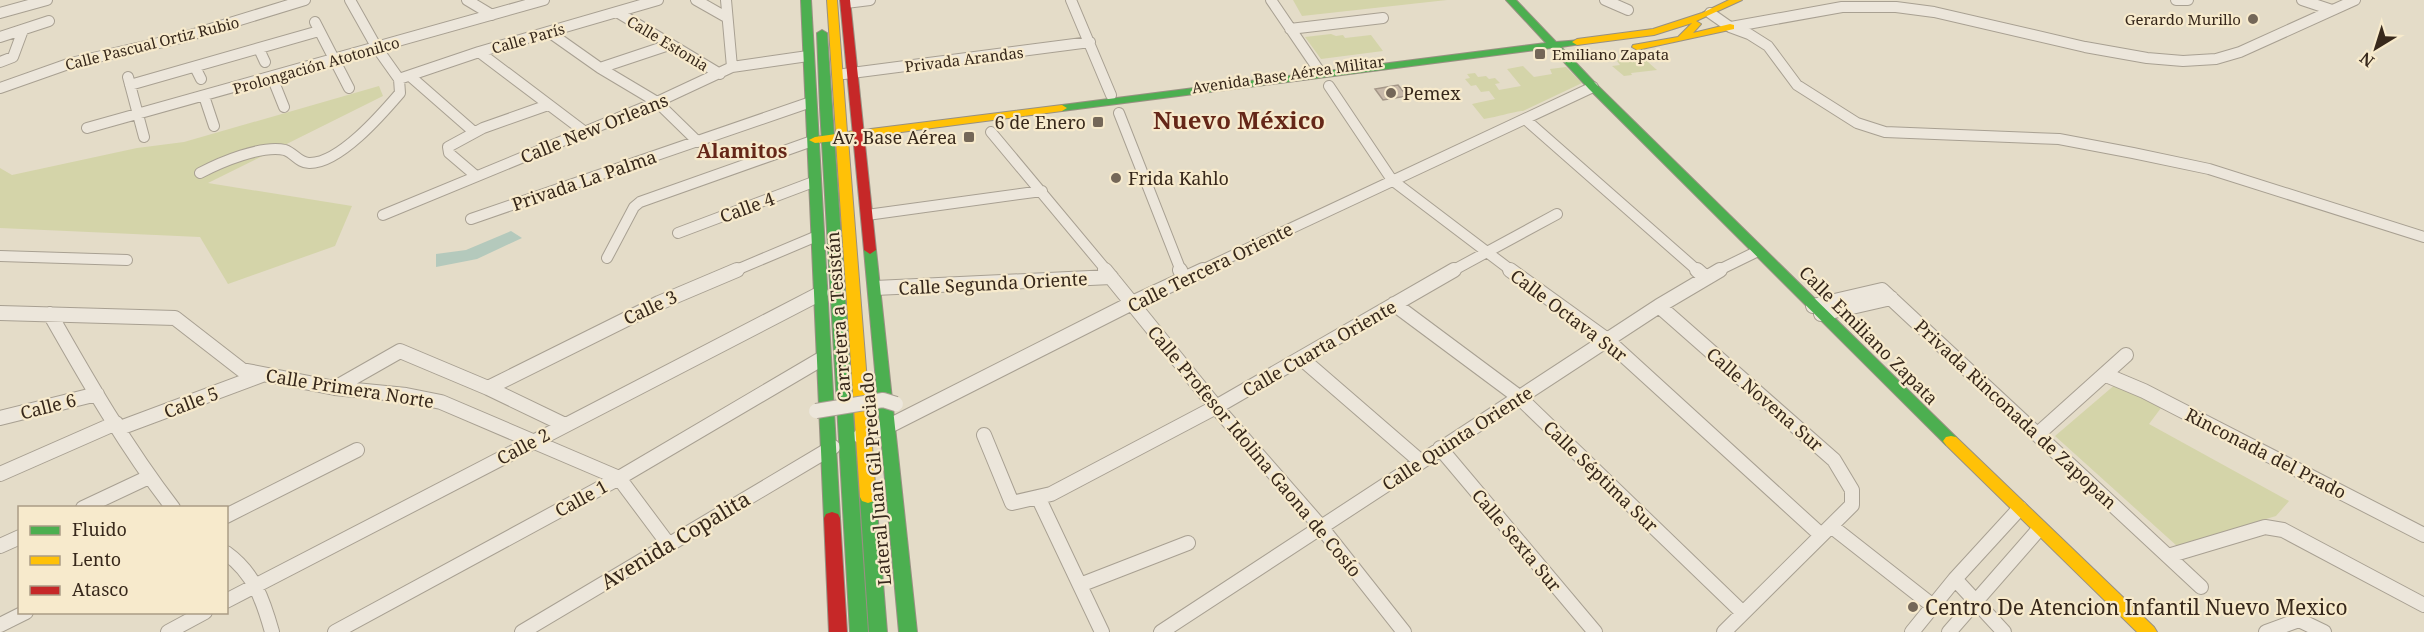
<svg xmlns="http://www.w3.org/2000/svg" width="2424" height="632" font-family="'Noto Serif',serif">
	<rect width="100%" height="100%" fill="#e4dcc8"/>
	<path fill="#d4d4a9" d="M1293 0H1447L1302 16Z
		M1331 34 1336 36 1343 35 1345 38 1371 35 1383 51 1321 59 1305 37Z
		M1626 52 1630 56 1640 55 1657 70 1631 73 1632 75 1624 76 1612 66 1620 65 1617 61 1623 57 1619 53Z
		M1523 66 1534 77 1552 74 1550 69 1566 67 1582 83 1523 111C1516 111 1497 117 1484 119L1472 104 1495 99 1489 91 1481 92 1476 85 1471 86 1465 79 1470 78 1467 74 1475 73 1478 77 1486 76 1489 79 1495 78 1500 83 1495 84 1499 90 1521 86 1507 69Z
		M379 86 383 96 208 183 352 206 335 246 228 284 200 237 0 228V168L12 175 137 148 184 142Z
		M2117 383 2161 408 2149 424 2289 501 2276 516 2177 546 2055 436Z"/>
	<path fill="#b4c9bc" d="M511 231 522 238 477 259 436 267V254L466 250Z"/>
	<path fill="#c8b9a9" stroke="#a49788" stroke-width="1.5" d="M1398 85 1407 96 1383 100 1375 89Z"/>
	<g fill="none" stroke-linecap="round" stroke-linejoin="round">
		<defs>
			<path id="street-far1" d="M467 0 492 15
				M696 0 726 17
				M726 0 732 67
				M1071 0 1111 95
				M1271 0 1318 69
				M1605 0 1628 10
				M2176 0H2188
				M2302 0 2332 10
				M846 3 870 0
				M617 12 720 74
				M0 13 47 0
				M1710 13 1730 27 1749 34 1768 46 1797 85 1857 123 1885 132 2059 139 2133 153 2209 169 2424 237
				M315 22 349 88
				M1731 27 1842 7H1896L1934 12 2085 47 2147 58 2183 61 2216 59 2240 52 2355 0
				M1290 29 1383 18
				M549 32 600 68 657 102 698 142
				M0 37 49 21
				M259 49 265 62
				M479 52 585 132
				M0 62 13 57 23 30
				M195 67 201 79
				M600 68 669 45
				M844 74 1090 42
				M410 76 474 132
				M128 77 144 137
				M272 77 284 107
				M399 79 479 52 658 0
				M130 85 319 31
				M1329 86 1392 180 1512 271
				M0 88 71 63 181 38 305 0
				M204 96 214 126
				M1119 113 1181 271
				M1525 119 1698 271
				M87 128 544 0
				M991 132 1107 271
				M200 173C221 162 261 145 285 150 294 153 299 163 309 163 339 164 382 114 400 93L399 79 377 48 350 0
				M476 176 449 153 448 147 483 128 548 105
				M383 215 657 102 732 67 808 56
				M867 215 1042 191
				M471 219 811 102
				M678 233 816 181
				M0 256 127 260
				M607 258 634 207 640 202 815 140
				M734 271 817 236
				M1200 271 1593 87
				M1452 271 1557 214
				M1717 271 1758 251"/>
			<path id="street" d="M1105 270 1216 407 1321 527 1404 632
				M1180 270 1184 279
				M1510 270 1607 340 1821 535
				M1697 270 1705 277
				M875 288 1111 277
				M1394 304 1519 397 1743 613
				M1659 306 1834 460 1852 490V505L1724 632
				M1813 306 1882 290 2201 587
				M0 313 175 318 242 370 335 388 406 395 441 402 619 478 669 545
				M50 314C88 381 126 447 173 508
				M1821 314 1891 298
				M1301 358 1420 461
				M2106 375 2144 391 2424 535
				M335 388 400 351 488 388 565 425
				M488 388 659 303 737 270
				M0 418 97 394
				M120 428 262 375
				M2038 434 2126 355
				M984 435 1012 503 1051 494 1216 407 1454 270
				M860 436 889 426 1132 303 1203 270
				M1440 448 1595 632
				M0 474 116 423
				M1038 497 1102 632
				M83 508 149 477
				M226 516 357 450
				M1831 526 1933 606
				M0 546 20 537
				M226 553C254 573 263 600 272 632
				M2168 556 2265 527 2283 530 2424 605
				M1955 579 2004 632
				M1080 585 1188 543
				M226 601 821 293
				M0 625 26 612
				M168 632 205 612
				M335 632 619 478 823 358
				M522 632 833 447
				M1161 632 1659 306 1720 270
				M1912 632 1955 579 2020 508
				M1949 632 2040 528
				M2266 632 2299 620 2324 632"/>
			<path id="fast" d="M801 0H811L840 518 838 522 832 524 826 522 824 518Z
				M1506 0H1516L1556 42 1581 40V44L1561 47 1597 85 1956 437 1959 441 1956 445H1946L1589 89 1551 48 1062 111 1057 108 1062 105 1546 43Z
				M822 30 827 33 868 632H850L820 108 817 33Z
				M870 246 876 250 917 632H899L864 250Z
				M868 491 874 493 876 497 887 632H869L860 497 862 493Z"/>
			<path id="slow" d="M827 0H837L847 132 1062 105 1067 108 1062 111 848 139 876 497 874 501 868 503 862 501 860 497 836 141 815 143 809 140 815 137 836 134Z
				M1729 0H1742L1696 21 1701 24 1693 33 1730 24 1734 25V29L1637 50 1632 47 1633 45 1678 37 1692 23 1654 35 1577 45 1572 42 1577 39 1653 29 1702 13Z
				M1951 436 1956 437 2154 627 2157 632H2137L1946 445 1943 441 1946 437Z"/>
			<path id="jam" d="M840 0H850L876 250 870 254 864 250Z
				M832 512 838 514 840 518 847 632H829L824 518 826 514Z"/>
		</defs>
		<use href="#street-far1" stroke="#a8a092" stroke-width="12"/>
		<use href="#street" stroke="#a8a092" stroke-width="16"/>
		<use href="#fast" stroke="#989082" stroke-width="2"/>
		<use href="#slow" stroke="#989082" stroke-width="2"/>
		<use href="#jam" stroke="#989082" stroke-width="2"/>
		<use href="#street-far1" stroke="#ece6db" stroke-width="10"/>
		<use href="#street" stroke="#ece6db" stroke-width="14"/>
		<use href="#fast" fill="#4caf50" fill-rule="evenodd"/>
		<use href="#slow" fill="#ffc107" fill-rule="evenodd"/>
		<use href="#jam" fill="#c62828" fill-rule="evenodd"/>
		<defs>
			<path id="street-bridge" d="M816 411 883 400 896 404"/>
		</defs>
		<use href="#street-bridge" stroke="#a8a092" stroke-width="16" stroke-linecap="butt"/>
		<use href="#street-bridge" stroke="#ece6db" stroke-width="14"/>
	</g>
	<g fill="#746758" stroke="#f7eacc" stroke-width="2">
		<circle cx="2253" cy="19" r="6"/>
		<rect x="1534" y="48" width="12" height="12" rx="3"/>
		<circle cx="1391" cy="93" r="6"/>
		<rect x="1092" y="116" width="12" height="12" rx="3"/>
		<rect x="963" y="131" width="12" height="12" rx="3"/>
		<circle cx="1116" cy="178" r="6"/>
		<circle cx="1913" cy="607" r="6"/>
	</g>
	<g text-anchor="middle" dominant-baseline="central" stroke-width="4.5" stroke-linejoin="round" paint-order="stroke">
		<g font-size="15" fill="#37281b" stroke="#f7eacc" text-anchor="end">
			<text x="2241" y="19">Gerardo Murillo</text>
			<text x="1552" y="54" text-anchor="start">Emiliano Zapata</text>
		</g>
		<g font-size="15" fill="#37281b" stroke="#f7eacc">
			<text transform="translate(528 38) rotate(-16)">Calle París</text>
			<text transform="translate(152 43) rotate(-14)">Calle Pascual Ortiz Rubio</text>
			<text transform="translate(668 43) rotate(31)">Calle Estonia</text>
			<text transform="translate(964 59) rotate(-7)">Privada Arandas</text>
			<text transform="translate(316 65) rotate(-16)">Prolongación Atotonilco</text>
			<text transform="translate(1288 74) rotate(-8)">Avenida Base Aérea Militar</text>
		</g>
		<g font-size="18" fill="#37281b" stroke="#f7eacc" text-anchor="start">
			<text x="1403" y="93">Pemex</text>
			<text x="1086" y="122" text-anchor="end">6 de Enero</text>
			<text x="957" y="137" text-anchor="end">Av. Base Aérea</text>
			<text x="1128" y="178">Frida Kahlo</text>
		</g>
		<g font-size="18" fill="#37281b" stroke="#f7eacc">
			<text transform="translate(594 128) rotate(-22)">Calle New Orleans</text>
			<text transform="translate(584 180) rotate(-19)">Privada La Palma</text>
			<text transform="translate(747 207) rotate(-20)">Calle 4</text>
			<text transform="translate(1210 267) rotate(-26)">Calle Tercera Oriente</text>
			<text transform="translate(993 283) rotate(-3)">Calle Segunda Oriente</text>
			<text transform="translate(650 307) rotate(-25)">Calle 3</text>
			<text transform="translate(1569 315) rotate(37)">Calle Octava Sur</text>
			<text transform="translate(838 317) rotate(-94)">Carretera a Tesistán</text>
			<text transform="translate(1869 335) rotate(45)">Calle Emiliano Zapata</text>
			<text transform="translate(1319 348) rotate(-30)">Calle Cuarta Oriente</text>
			<text transform="translate(350 388) rotate(9)">Calle Primera Norte</text>
			<text transform="translate(1765 399) rotate(41)">Calle Novena Sur</text>
			<text transform="translate(191 402) rotate(-21)">Calle 5</text>
			<text transform="translate(48 406) rotate(-14)">Calle 6</text>
			<text transform="translate(2016 414) rotate(43)">Privada Rinconada de Zapopan</text>
			<text transform="translate(1457 438) rotate(-33)">Calle Quinta Oriente</text>
			<text transform="translate(523 446) rotate(-28)">Calle 2</text>
			<text transform="translate(1255 451) rotate(50)">Calle Profesor Idolina Gaona de Cosío</text>
			<text transform="translate(2266 453) rotate(27)">Rinconada del Prado</text>
			<text transform="translate(1601 476) rotate(44)">Calle Séptima Sur</text>
			<text transform="translate(875 479) rotate(-95)">Lateral Juan Gil Preciado</text>
			<text transform="translate(581 498) rotate(-29)">Calle 1</text>
			<text transform="translate(1517 540) rotate(50)">Calle Sexta Sur</text>
		</g>
		<g font-size="20" font-weight="bold" fill="#652718" stroke="#f7eacc">
			<text x="742" y="150">Alamitos</text>
		</g>
		<g font-size="21" fill="#37281b" stroke="#f7eacc">
			<text transform="translate(675 540) rotate(-31)">Avenida Copalita</text>
		</g>
		<g font-size="21" fill="#37281b" stroke="#f7eacc" text-anchor="start">
			<text x="1925" y="607">Centro De Atencion Infantil Nuevo Mexico</text>
		</g>
		<g font-size="24" font-weight="bold" fill="#652718" stroke="#f7eacc">
			<text x="1239" y="119">Nuevo México</text>
		</g>
	</g>
	<rect x="18" y="506" width="210" height="108" fill="#f7eacc" stroke="#aa9c85" stroke-width="1.5"/>
	<rect x="30" y="526" width="30" height="9" fill="#4caf50" stroke="#aa9c85" stroke-width="1.5"/>
	<text x="72" y="536" font-size="18" fill="#37281b">Fluido</text>
	<rect x="30" y="556" width="30" height="9" fill="#ffc107" stroke="#aa9c85" stroke-width="1.5"/>
	<text x="72" y="566" font-size="18" fill="#37281b">Lento</text>
	<rect x="30" y="586" width="30" height="9" fill="#c62828" stroke="#aa9c85" stroke-width="1.5"/>
	<text x="72" y="596" font-size="18" fill="#37281b">Atasco</text>
	<g transform="translate(2376 48) rotate(218)" stroke="#f7eacc" stroke-width="4.5" paint-order="stroke">
	<path d="M0-4.5L10 22L0 15L-10 22Z" fill="#37281b"/>
	<text y="-9" font-size="16" font-weight="bold" text-anchor="middle" fill="#37281b">N</text>
	</g>
</svg>
